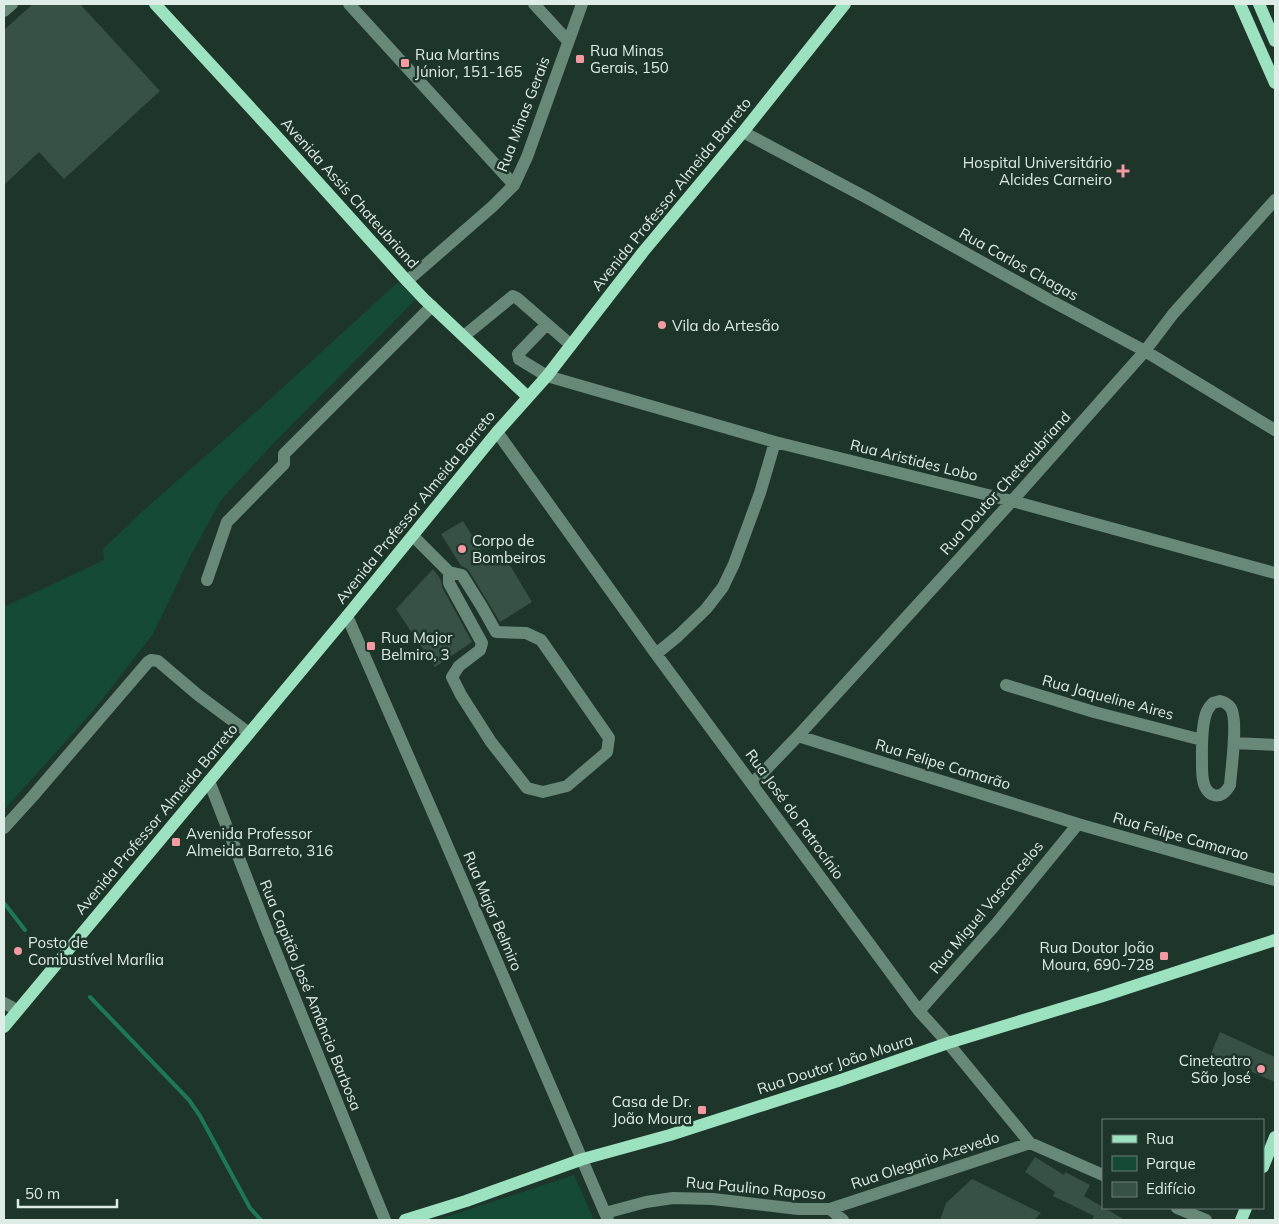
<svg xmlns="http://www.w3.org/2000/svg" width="1279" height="1224" font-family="Mulish,sans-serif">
	<rect width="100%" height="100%" fill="#1e352a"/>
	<path fill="#154a35" d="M398 282 416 299 269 448 221 500 191 555 153 634 93 711 4 810V607L104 560 103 549 146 508 257 411Z
		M574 1175 594 1220H437Z"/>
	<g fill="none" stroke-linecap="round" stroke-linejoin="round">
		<path stroke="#1e7857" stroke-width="4" d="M4 903 25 930
			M90 997 189 1100 200 1116 250 1208 261 1220"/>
	</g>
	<path fill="#385145" d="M33 4H80L160 91 64 179 39 152 4 185V30Z
		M463 521 490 565 505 557 532 602 500 622 469 571 466 568 461 566 441 534Z
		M433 569 441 580 442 587 472 642 435 667 396 609Z
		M1220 1032 1275 1057V1082L1211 1054Z
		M1035 1157 1064 1175 1065 1172 1090 1185 1084 1196 1125 1220H1092L1094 1216 1053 1196 1055 1192 1025 1172Z
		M972 1179 1041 1213 1034 1220H940L946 1203Z"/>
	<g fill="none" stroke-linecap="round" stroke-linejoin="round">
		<path stroke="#688878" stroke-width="12" d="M349 4 514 185
			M534 4 568 41
			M4 11 12 4
			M743 132 869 199 1046 298 1145 351 1275 430
			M407 281 493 206 514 185 527 157 582 4
			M547 324 518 354 519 359 547 376 775 442 1012 501 1275 573
			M464 336 513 296 517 298 571 345
			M497 432 656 654 919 1011 948 1043 1030 1143 1103 1175
			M413 536 449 572 462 575 482 607 496 632 526 633 541 640 609 738 607 752 567 786 543 792 527 788 491 742 461 695 452 677 459 666 480 650 482 643 449 583V572
			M207 580 227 522 284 464V454L432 306
			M347 616 437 822 608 1220
			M656 654 678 636 706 609 723 587 734 564 760 493 775 442
			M1006 685 1094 712 1202 740
			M1220 701C1224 702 1227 703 1230 707 1239 717 1231 770 1230 785 1221 802 1206 797 1203 780 1202 775 1202 769 1202 764 1202 749 1201 732 1205 717 1206 712 1209 707 1213 703Z
			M798 736 1078 824 1275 880
			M1234 743 1275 745
			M209 781 265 925 385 1220
			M752 784 798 736 1012 501 1145 351 1173 314 1275 200
			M4 828 33 796 148 662 151 660 158 661 198 695 249 733
			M4 1003 17 1010
			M919 1011 996 924 1078 824
			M1177 1208 1206 1220
			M830 1209 843 1220
			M605 1213 646 1202 673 1198 713 1199 798 1209H830L1030 1143"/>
		<path stroke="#9ce2c1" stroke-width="12" d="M155 4 271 130 407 281 424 299 528 397
			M1240 4 1275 83
			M1259 4 1275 41
			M4 1027 347 616 497 432 547 376 643 252 743 132 845 4
			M1263 1167 1275 1137
			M405 1220 466 1201 583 1159 670 1135 838 1081 948 1043 1103 996 1275 940
			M1241 1220 1246 1208"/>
	</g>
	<g fill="#f49aa3" stroke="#1e352a" stroke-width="2">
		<rect x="575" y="54" width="10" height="10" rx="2.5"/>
		<rect x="400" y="58" width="10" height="10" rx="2.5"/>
		<path d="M1120.5 163.5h5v5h5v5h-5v5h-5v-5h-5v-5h5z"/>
		<circle cx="662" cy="325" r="5"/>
		<circle cx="462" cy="549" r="5"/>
		<rect x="366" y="641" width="10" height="10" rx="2.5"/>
		<rect x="171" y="837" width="10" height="10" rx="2.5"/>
		<circle cx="18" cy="951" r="5"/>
		<rect x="1159" y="951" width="10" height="10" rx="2.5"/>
		<circle cx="1261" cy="1069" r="5"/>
		<rect x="697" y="1105" width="10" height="10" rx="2.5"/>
	</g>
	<g text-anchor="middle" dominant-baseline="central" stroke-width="5" stroke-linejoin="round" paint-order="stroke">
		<g font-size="15" fill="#ddece4" stroke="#1e352a" text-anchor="start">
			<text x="590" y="50">Rua Minas<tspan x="590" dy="17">Gerais, 150</tspan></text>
			<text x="415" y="54">Rua Martins<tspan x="415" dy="17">Júnior, 151-165</tspan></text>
			<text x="1112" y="162" text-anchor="end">Hospital Universitário<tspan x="1112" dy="17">Alcides Carneiro</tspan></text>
			<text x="672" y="325">Vila do Artesão</text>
			<text x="472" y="540">Corpo de<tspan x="472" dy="17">Bombeiros</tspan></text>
			<text x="381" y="637">Rua Major<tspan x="381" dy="17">Belmiro, 3</tspan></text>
			<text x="186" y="833">Avenida Professor<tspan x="186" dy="17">Almeida Barreto, 316</tspan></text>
			<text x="28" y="942">Posto de<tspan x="28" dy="17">Combustível Marília</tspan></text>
			<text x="1154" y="947" text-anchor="end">Rua Doutor João<tspan x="1154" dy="17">Moura, 690-728</tspan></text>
			<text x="1251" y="1060" text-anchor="end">Cineteatro<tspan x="1251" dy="17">São José</tspan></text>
			<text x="692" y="1101" text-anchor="end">Casa de Dr.<tspan x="692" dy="17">João Moura</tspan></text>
		</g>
		<g font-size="15" fill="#ddece4" stroke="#1e352a">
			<text transform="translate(523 114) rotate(-69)">Rua Minas Gerais</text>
			<text transform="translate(350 193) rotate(48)">Avenida Assis Chateubriand</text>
			<text transform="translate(671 194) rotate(-51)">Avenida Professor Almeida Barreto</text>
			<text transform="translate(1019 264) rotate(29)">Rua Carlos Chagas</text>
			<text transform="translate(914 460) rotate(14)">Rua Aristides Lobo</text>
			<text transform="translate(1005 483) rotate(-48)">Rua Doutor Cheteaubriand</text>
			<text transform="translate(415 507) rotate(-51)">Avenida Professor Almeida Barreto</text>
			<text transform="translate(1108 697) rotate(15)">Rua Jaqueline Aires</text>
			<text transform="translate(943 764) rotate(17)">Rua Felipe Camarão</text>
			<text transform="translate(795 814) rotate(54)">Rua José do Patrocínio</text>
			<text transform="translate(156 819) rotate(-50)">Avenida Professor Almeida Barreto</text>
			<text transform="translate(1181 836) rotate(16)">Rua Felipe Camarao</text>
			<text transform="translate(986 907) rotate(-50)">Rua Miguel Vasconcelos</text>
			<text transform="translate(493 911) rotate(67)">Rua Major Belmiro</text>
			<text transform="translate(311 995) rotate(68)">Rua Capitão José Amâncio Barbosa</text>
			<text transform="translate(835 1064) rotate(-18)">Rua Doutor João Moura</text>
			<text transform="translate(925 1160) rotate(-18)">Rua Olegario Azevedo</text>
			<text transform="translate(756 1188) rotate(5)">Rua Paulino Raposo</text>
		</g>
	</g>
	<rect width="1279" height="1224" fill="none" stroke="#ddece4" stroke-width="10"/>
	<rect x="1102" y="1119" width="162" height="90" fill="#1e352a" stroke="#6a7e74"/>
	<rect x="1112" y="1135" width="25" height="8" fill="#9ce2c1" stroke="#6a7e74"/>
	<text x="1146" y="1144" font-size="15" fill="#ddece4">Rua</text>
	<rect x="1112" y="1156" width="25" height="15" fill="#154a35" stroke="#6a7e74"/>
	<text x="1146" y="1169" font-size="15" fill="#ddece4">Parque</text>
	<rect x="1112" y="1182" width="25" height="15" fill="#385145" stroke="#6a7e74"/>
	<text x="1146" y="1194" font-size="15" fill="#ddece4">Edifício</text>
	<path d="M18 1199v8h99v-8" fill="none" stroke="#ddece4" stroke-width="2.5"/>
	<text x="25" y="1199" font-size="15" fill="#ddece4" stroke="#1e352a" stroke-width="4" paint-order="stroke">50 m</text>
</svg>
